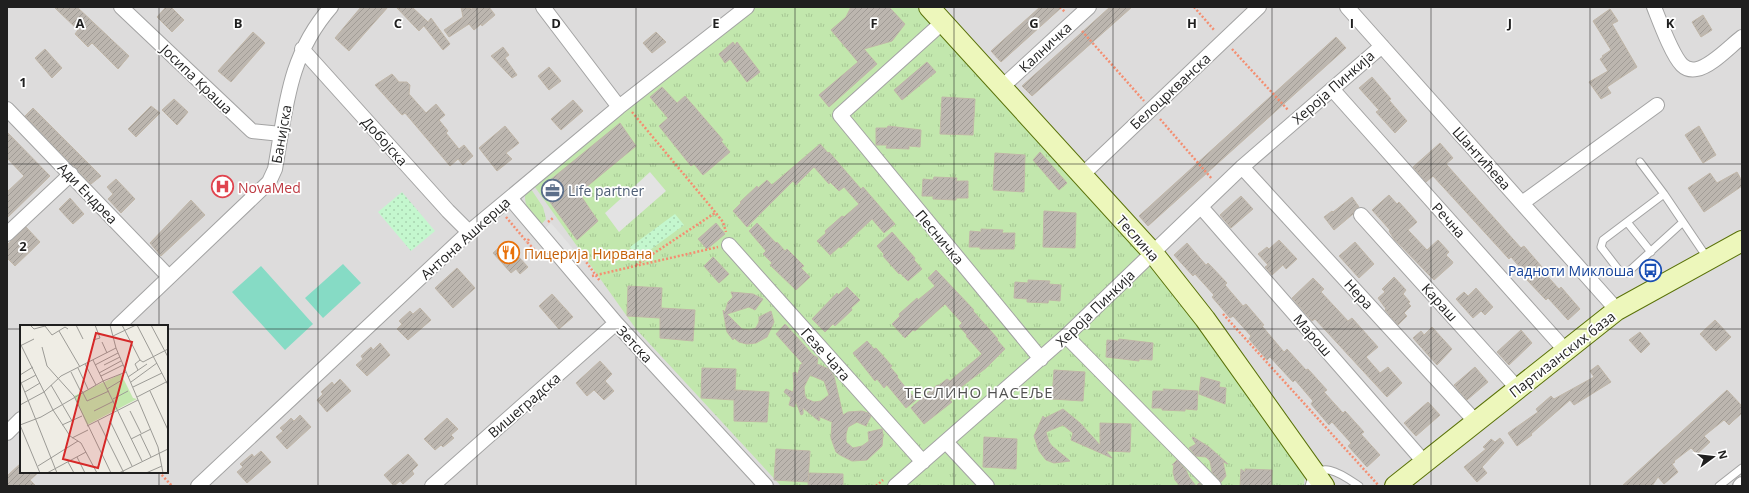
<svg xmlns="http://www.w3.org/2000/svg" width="1749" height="493" font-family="'Open Sans',sans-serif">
	<defs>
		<pattern id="grass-tufts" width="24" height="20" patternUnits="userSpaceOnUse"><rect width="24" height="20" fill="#c2e7ad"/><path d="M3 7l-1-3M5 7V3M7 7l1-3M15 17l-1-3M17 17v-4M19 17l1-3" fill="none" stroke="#a6c694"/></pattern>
		<pattern id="park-dots" width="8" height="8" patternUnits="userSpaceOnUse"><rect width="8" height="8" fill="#c4f7ce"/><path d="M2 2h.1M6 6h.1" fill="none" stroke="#a8d3b0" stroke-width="1.8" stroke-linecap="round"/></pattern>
		<pattern id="building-hatch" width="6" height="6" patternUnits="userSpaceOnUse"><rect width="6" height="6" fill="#bcb6af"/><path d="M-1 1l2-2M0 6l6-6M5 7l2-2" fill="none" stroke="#a19c96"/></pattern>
	</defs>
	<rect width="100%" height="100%" fill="#efede5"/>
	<path fill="#dddcdc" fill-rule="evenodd" d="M7 7H1742V486H7ZM21 326H167V472H21Z"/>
	<path fill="url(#grass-tufts)" d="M750 7H925L1146 250 1305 471 1304 486H781L636 329 532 183Z
		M531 189 543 207 546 219 540 226C530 215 524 207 525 192Z"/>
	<path fill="url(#park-dots)" d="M402 192 435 231 411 251 378 212Z
		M675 214 684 225 639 258 630 247Z"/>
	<path fill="#86dbc5" d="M343 264 361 283 323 318 305 298Z
		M261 266 313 324 285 350 232 292Z"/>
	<path fill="#e3e3e3" d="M650 172 666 191 619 232 605 213Z
		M551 223 581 258 574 266 543 230Z"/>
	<path fill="url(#building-hatch)" stroke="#c0b6a8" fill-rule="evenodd" d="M54 7H77L129 56 118 69 92 43 88 47 75 34 78 30Z
		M166 7H171L184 20 172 32 157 17Z
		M361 7H388L349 51 335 38Z
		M396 7H412L428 22 431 18 450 44 443 50 424 26 419 31Z
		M461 7 472 9 474 7H489L495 15 482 26 481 24 474 30 469 24 449 37 444 30 463 17Z
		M851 7H889L905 24 892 41 864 49 877 64 829 107 819 95 858 62 831 30 846 17Z
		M1040 7H1062L1001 62 991 51Z
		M1110 7H1132L1032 96 1022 86Z
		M1610 9 1618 21 1612 24 1637 67 1607 87 1611 93 1601 99 1589 82 1608 71 1600 59 1603 57 1602 56 1611 50 1593 21Z
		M1703 15 1712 30 1701 37 1692 22Z
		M253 32 265 43 231 82 218 71Z
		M656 32 666 42 652 53 643 43Z
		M1336 37 1346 48 1148 226 1139 216Z
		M733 42 735 45 737 42 760 72 747 82 730 59 725 63 719 54Z
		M503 47 509 55 505 58 517 75 512 78 491 56Z
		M45 49 62 68 52 78 35 58Z
		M927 62 936 72 902 100 894 90Z
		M549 67 561 81 549 90 538 76Z
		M392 74 399 82H407L410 85 409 94 426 113 436 104 445 115 439 120 448 131 446 133 459 149 464 145 473 156 463 165 458 159 450 166 405 113 402 115 375 85Z
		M1372 77 1391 99 1389 100 1407 121 1395 133 1376 112 1379 110 1359 88Z
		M662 87 677 103 685 96 723 140 721 141 730 152 703 175 694 164 691 166 659 126 668 118 650 97Z
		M942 97 975 99 973 135 940 134Z
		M174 99 188 112 177 125 162 110Z
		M573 100 583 111 561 130 551 119Z
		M151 106 160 113 136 137 128 129Z
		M33 108 101 176 91 184 25 116Z
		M620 123 636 146 579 193 598 221 577 240 545 195 549 181Z
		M505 126 519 143 506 153 512 159 497 171 479 148Z
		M888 126 921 130 920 147 909 146V149L886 148 887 145H876V128H887Z
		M1699 126 1716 155 1703 163 1685 135Z
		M7 132 50 176 7 218V192L24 176 7 158Z
		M1440 143 1453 158 1446 164 1521 248 1524 246 1542 267 1540 268 1559 289 1561 287 1580 309 1568 320 1548 298 1546 300 1527 280 1529 278 1511 257 1509 259 1433 176 1426 182 1413 167Z
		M820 144 828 153 829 152 861 189 863 187 895 224 884 233 872 219 841 248 839 247 830 255 817 241 826 233 825 231 842 216 844 217 859 204 844 187 839 191 830 182 829 184 814 167 796 185 793 181 747 227 733 211 741 203 740 202 757 186 758 188 767 180 772 185Z
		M1040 152 1067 183 1059 190 1033 160Z
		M995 153 1025 155 1024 192 993 190Z
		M1737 172 1742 181V186L1704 212 1688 188 1710 173 1717 183Z
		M934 177 957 178 956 181H968V198H956V200L933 199V196H922L923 179 933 180Z
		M116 179 135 199 121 213 108 199 113 194 107 187Z
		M1389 195 1397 204 1399 202 1417 222 1408 230 1427 250 1438 240 1449 252 1446 255 1453 262 1452 264 1434 280 1394 239 1389 231 1390 230 1372 210Z
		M1241 196 1253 209 1231 228 1220 215Z
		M1352 197 1359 207 1355 209 1353 214 1334 230 1324 217 1332 211 1333 212Z
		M70 198 84 214 73 224 59 209Z
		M191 200 205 215 161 256 150 243Z
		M1044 211 1076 213 1075 248 1043 247Z
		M716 223 725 234 707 249 698 239Z
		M757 223 776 243 777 242 785 251 787 249 804 266 801 268 810 277 796 290 770 265 772 263 763 254 766 251 749 231Z
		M26 227 40 242 15 266 7 258V245Z
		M981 229 1003 230 1002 233H1015L1014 249H980V247H969L970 231 981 232Z
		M892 232 915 258 914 260 922 269 908 281 900 273 899 274 883 256 884 254 877 246Z
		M1279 240 1297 259 1286 269 1283 265 1272 275 1265 267 1268 265 1258 254 1267 247 1269 249Z
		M505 242 528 267 520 274 516 269 511 273 493 253Z
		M1355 242 1374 264 1359 278 1339 256Z
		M1187 243 1206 265 1208 263 1227 283 1225 285 1243 306 1246 304 1264 325 1262 326 1284 352 1287 349 1306 370 1308 369 1327 390 1324 392 1343 413 1345 411 1364 432 1361 434 1380 455 1367 467 1348 446 1351 443 1332 422 1329 425 1311 404 1313 401 1295 380 1293 382 1270 357 1267 360 1249 339 1251 336 1233 316 1230 318 1212 297 1214 295 1195 274 1193 276 1174 255Z
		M713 257 729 274 719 283 704 266Z
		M457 268 475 288 453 308 435 288Z
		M936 270 974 310 973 311 998 339 997 340 1005 349 986 368 957 390 959 393 950 400 952 402 924 424 911 408 937 385 938 386 947 379 950 381 982 354 966 336 967 335 959 326 962 323 945 304 915 331 913 330 905 338 892 324 900 316 899 314 917 298 918 300 935 286 928 278Z
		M1394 277 1406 290 1403 294 1410 302 1408 303 1411 306 1404 313 1407 316 1398 325 1385 310 1386 309 1378 298 1385 292 1382 289Z
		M1313 278 1324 289 1321 292 1348 321 1352 318 1378 347 1366 357 1380 373 1388 367 1402 383 1387 397 1315 319 1312 321 1292 298Z
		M1028 280 1050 281 1049 284 1061 285 1060 301 1049 300 1048 303 1027 302V299L1014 298 1015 282 1028 283Z
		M628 286 662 288 661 308 695 310 693 341 660 338V318L627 316Z
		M847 287 860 300 851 308 852 310 835 326 833 324 825 332 812 319 837 293 838 295Z
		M1476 288 1493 307 1485 315 1481 311 1473 318 1456 299 1464 292 1468 296Z
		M731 292 753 294 763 299 755 310 749 307 727 314 742 329 750 330 756 328 759 322V317L771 311 774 322 767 337 756 343 747 344 739 342 734 338 733 340 727 332 723 310 725 312 728 302 733 297Z
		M552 294 573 317 559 329 539 306Z
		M420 308 431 320 408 340 397 329 402 324 399 321 410 311 413 314Z
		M1715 320 1731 337 1716 351 1700 334Z
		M785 324 813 355 818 358 817 364 829 369 834 376 843 415 848 412 862 411 868 413 871 416 866 426 857 422 848 427 846 434V442L853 448 862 446 869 441 868 432 882 429 883 435 882 446 867 460 852 461 840 455 836 452 831 438 832 422 818 416 820 419 819 421 803 408V414L801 415 796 402 794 407 789 405 791 398 784 392 786 389 793 392 794 386 793 373 796 372 797 376 801 364H803L776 334ZM810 375 824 381 829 395 821 401 814 402 807 399 805 396 804 387Z
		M1432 327 1452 349 1437 365 1413 338 1421 331 1424 335Z
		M1521 330 1532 343 1509 365 1497 352Z
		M1640 332 1650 344 1641 353 1629 340Z
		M1119 339 1153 343 1152 360 1139 359V361L1106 357 1107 340 1118 341Z
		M867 341 874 349 876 348 892 366 890 367 898 376 897 377 916 400 906 408 887 385 884 388 877 379 875 381 853 353Z
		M380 343 390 355 367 376 356 365 363 359 361 356 371 347 373 350Z
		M600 361 612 374 605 381 614 391 604 400 594 390 587 396 576 383Z
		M1598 365 1611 382 1574 405 1570 400 1531 434 1532 435 1517 446 1508 433 1538 412 1536 409 1551 396 1554 399 1594 377 1590 371Z
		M1475 367 1488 382 1467 400 1454 385Z
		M702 368 736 369 735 391V390L769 392 767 422 734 421V400L701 398Z
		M1054 370 1085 372 1083 401 1052 399Z
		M1201 377 1220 382 1219 387 1226 388 1225 404 1199 394Z
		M340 379 351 391 327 412 317 400 323 394 321 392 332 382 334 385Z
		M1163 389 1198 391 1197 410 1185 409V411L1162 410V408H1152L1153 391H1164Z
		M1727 390 1742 406V413L1733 421 1729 425 1724 420 1704 436 1710 442 1697 454 1691 448 1674 461 1675 462 1672 464 1678 472 1664 484 1658 477 1652 486H1622Z
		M1428 402 1440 415 1416 436 1404 423Z
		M1063 409 1080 423 1100 445V423L1131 424 1130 452 1106 451 1112 458 1071 440 1073 433 1063 425 1046 432 1049 442 1052 446 1070 461 1054 463 1046 460 1039 451 1034 436 1043 416 1045 418Z
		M300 415 311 427 287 449 276 437 283 431 280 428 286 423 291 418 294 421Z
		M447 418 458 429 451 435 454 438 448 443 443 447 441 445 435 450 424 439Z
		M984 437 1017 439 1016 469 983 467Z
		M1193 437 1209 447 1228 464 1223 462 1226 476 1221 482 1212 472 1210 461 1206 457 1196 456 1189 448 1196 444 1192 438Z
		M1500 438 1504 443 1482 467 1487 473 1477 482 1464 467 1486 449 1483 447 1491 439 1495 442Z
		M776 449 810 451 808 482 774 480Z
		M261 451 271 462 247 483 237 472 243 467 240 464 252 454 254 457Z
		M408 454 418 465 412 471 414 474 403 484 400 481 394 486 384 475Z
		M1177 460 1186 470 1189 477 1196 486 1199 483 1202 486H1180L1175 480 1173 472 1174 464 1172 465Z
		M21 463V472H39L30 480 36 486H7V476Z
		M1241 469 1245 472V469L1272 470 1271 486H1240Z
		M809 473 843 474V486H808Z"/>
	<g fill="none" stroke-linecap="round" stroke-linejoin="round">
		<defs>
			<path id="lane" d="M1640 162 1664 194 1708 259
				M1664 194 1603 240 1601 247 1621 273H1627L1683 222
				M1627 222 1651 252
				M1309 486C1318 456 1343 475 1359 486
				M1719 486 1742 468"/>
			<path id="street" d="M121 7 252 131 281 134
				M543 7 619 107
				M1347 7 1617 310
				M1654 7C1660 22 1672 55 1682 65 1686 69 1692 70 1697 69 1712 66 1730 46 1742 37
				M943 22 840 115 1041 359
				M302 49 448 211 469 232
				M1002 87 1089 7
				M1332 89 1566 351
				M7 109 169 277
				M1242 167 1476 422
				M1081 176 1259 7
				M510 198 616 323 766 486
				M1522 203 1657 105
				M1201 207 1425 463
				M1361 215 1518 389
				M7 234 71 174
				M729 245 923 462
				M118 326 269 182 275 169C286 108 288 56 331 7
				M1066 336 1214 486
				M7 433 21 419
				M946 442 987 486
				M198 486 469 232 619 107 747 7
				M432 486 616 323
				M895 486 1066 336 1242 167 1382 46
				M1740 486 1742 484"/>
			<path id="secondary" d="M929 7 1153 253 1205 319 1324 486
				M1395 486 1617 310 1742 241"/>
		</defs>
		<use href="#lane" stroke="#a3a3a3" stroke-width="9"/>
		<use href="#street" stroke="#a3a3a3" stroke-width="16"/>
		<use href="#secondary" stroke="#5a7209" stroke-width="22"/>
		<path stroke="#f48e71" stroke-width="2.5" stroke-dasharray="2 2" stroke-linecap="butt" d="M1060 7 1065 12
			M1194 7 1215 31
			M1082 31 1144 101
			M1232 49 1288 110
			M632 112 711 207 723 222 726 232
			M1160 119 1212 179
			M506 217 527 242
			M548 222 553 218
			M529 239 527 242 535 250
			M584 259 600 281
			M636 265 715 213
			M592 276 718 247
			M1223 314 1379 486
			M159 472 172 486
			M876 486 883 480"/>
		<use href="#lane" stroke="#fff" stroke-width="7"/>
		<use href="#street" stroke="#fff" stroke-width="14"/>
		<use href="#secondary" stroke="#edf7bb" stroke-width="20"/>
	</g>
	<path fill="none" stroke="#1f1f1f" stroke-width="1" stroke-opacity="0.55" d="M159 7V326M318 7V486M477 7V486M636 7V486M795 7V486M954 7V486M1113 7V486M1272 7V486M1431 7V486M1590 7V486M7 164H1742M7 329H21M167 329H1742M159 472V486"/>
	<defs>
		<symbol id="hospital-ring" viewBox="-11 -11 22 22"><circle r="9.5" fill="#fff" stroke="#e0444e" stroke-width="1.5"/><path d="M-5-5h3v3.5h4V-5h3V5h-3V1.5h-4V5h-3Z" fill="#e0444e"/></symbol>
		<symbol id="office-ring" viewBox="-11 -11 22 22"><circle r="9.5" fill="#fff" stroke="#5c6f8a" stroke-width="1.5"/><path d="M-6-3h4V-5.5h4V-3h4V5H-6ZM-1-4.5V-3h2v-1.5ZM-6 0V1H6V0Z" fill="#5c6f8a"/></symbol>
		<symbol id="restaurant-ring" viewBox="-11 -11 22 22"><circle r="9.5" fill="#fff" stroke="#e8710a" stroke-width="1.5"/><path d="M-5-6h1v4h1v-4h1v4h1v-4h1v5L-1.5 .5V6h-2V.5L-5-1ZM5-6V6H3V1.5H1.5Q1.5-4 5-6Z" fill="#e8710a"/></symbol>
		<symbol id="bus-ring" viewBox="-11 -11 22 22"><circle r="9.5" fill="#fff" stroke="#1a4fb4" stroke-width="1.5"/><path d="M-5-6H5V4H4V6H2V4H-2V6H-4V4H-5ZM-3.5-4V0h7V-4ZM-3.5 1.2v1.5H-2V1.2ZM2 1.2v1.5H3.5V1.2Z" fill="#1a4fb4"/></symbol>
	</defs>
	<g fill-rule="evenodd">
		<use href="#hospital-ring" x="210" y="174" width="25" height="25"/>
		<use href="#office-ring" x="540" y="178" width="25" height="25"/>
		<use href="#restaurant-ring" x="496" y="240" width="25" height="25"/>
		<use href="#bus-ring" x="1638" y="258" width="25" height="25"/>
	</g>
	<g text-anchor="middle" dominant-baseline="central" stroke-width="3.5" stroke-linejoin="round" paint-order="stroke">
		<g font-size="14" fill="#1f1f1f" stroke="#fff">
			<text transform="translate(1045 47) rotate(-43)">Калничка</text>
			<text transform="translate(197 79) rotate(44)">Јосипа Краша</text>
			<text transform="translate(1333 87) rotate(-41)">Хероја Пинкија</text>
			<text transform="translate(1170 91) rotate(-43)">Белоцркванска</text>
			<text transform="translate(281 134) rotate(-80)">Банијска</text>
			<text transform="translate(385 141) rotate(48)">Добојска</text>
			<text transform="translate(1482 158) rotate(48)">Шантићева</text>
			<text transform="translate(88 193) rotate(46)">Ади Ендреа</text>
			<text transform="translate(1449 220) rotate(48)">Речна</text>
			<text transform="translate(940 237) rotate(50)">Песничка</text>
			<text transform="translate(465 238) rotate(-42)">Антона Ашкерца</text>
			<text transform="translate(1138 238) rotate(48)">Теслина</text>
			<text transform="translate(1359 294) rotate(47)">Нера</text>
			<text transform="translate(1440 302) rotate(48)">Караш</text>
			<text transform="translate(1095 308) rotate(-44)">Хероја Пинкија</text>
			<text transform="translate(1313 335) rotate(49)">Марош</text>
			<text transform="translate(635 344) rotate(47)">Зетска</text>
			<text transform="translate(826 354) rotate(48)">Гезе Чата</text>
			<text transform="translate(1562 354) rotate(-38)">Партизанских база</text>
			<text transform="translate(524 405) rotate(-41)">Вишеградска</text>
		</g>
		<g font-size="14" fill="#be3a42" stroke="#fff" text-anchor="start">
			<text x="238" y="187">NovaMed</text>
		</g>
		<g font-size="14" fill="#4e5e75" stroke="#fff" text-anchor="start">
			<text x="568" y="190">Life partner</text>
		</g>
		<g font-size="14" fill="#c56008" stroke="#fff" text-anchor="start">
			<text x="524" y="253">Пицерија Нирвана</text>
		</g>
		<g font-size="14" fill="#164399" stroke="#fff" text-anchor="end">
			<text x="1634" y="270">Радноти Миклоша</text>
		</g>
		<g font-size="15" letter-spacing="1" fill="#525252" stroke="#fff">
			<text x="979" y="392">ТЕСЛИНО НАСЕЉЕ</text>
		</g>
	</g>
	<g transform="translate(20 325)">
		<rect width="148" height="148" fill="#efede5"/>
		<path d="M101 49 113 73 117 74 67 100 54 71Z" fill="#c2e7ad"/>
		<path fill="none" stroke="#9c9b96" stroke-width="1" d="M10 0 14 4 25 1 32 10 45 2 48 4M56 0 63 14M90 0 96 23 138 122 143 148M102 0 120 35M117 0 148 60M131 0 148 32M39 6 60 42M93 11 116 0M73 15 80 13 75 0M82 17 87 28M0 18 33 85 50 111 61 118 77 148M0 21 14 14M22 22 27 41 54 71 91 148M73 35 122 136M120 35 123 37 148 24M65 39 76 60M75 40 98 28M84 40 100 32M58 43 68 64M118 45 115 39 120 35M51 47 61 67M79 48 101 36M0 50 13 42M81 51 103 40M108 52 127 39M0 55 37 148M111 57 137 38M1 58 16 50M31 60 52 96M113 62 142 48M87 64 102 55M62 66 67 76 89 66M130 66 148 105M5 67 20 58M117 72 148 56M93 74 108 66M0 80 24 67 41 51 96 23M74 86 94 76M110 86 121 108M78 96 104 148M90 96 112 141M0 100 21 92 83 56 106 47M0 100 20 148M42 100 62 91M67 101 118 75M120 109 131 132M52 113 68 105M111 114 131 104M57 132 65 148M48 137 54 148M18 141 58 116M27 148 66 127M99 148 148 124M126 148 142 141"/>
		<path fill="#d62828" fill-opacity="0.15" stroke="#d62828" stroke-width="2" d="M76 8 112 17 78 143 43 134Z"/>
		<rect width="148" height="148" fill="none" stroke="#1f1f1f" stroke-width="2"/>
	</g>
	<g font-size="13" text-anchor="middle" font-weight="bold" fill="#1f1f1f" stroke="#fff" stroke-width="3.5" stroke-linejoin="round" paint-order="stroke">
		<text x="80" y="28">A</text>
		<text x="238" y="28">B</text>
		<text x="398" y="28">C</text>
		<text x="556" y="28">D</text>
		<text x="716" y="28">E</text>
		<text x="874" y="28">F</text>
		<text x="1034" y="28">G</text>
		<text x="1192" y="28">H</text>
		<text x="1352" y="28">I</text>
		<text x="1510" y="28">J</text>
		<text x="1670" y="28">K</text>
		<text x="23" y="87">1</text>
		<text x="23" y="251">2</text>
	</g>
	<rect width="1749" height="493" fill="none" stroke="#1f1f1f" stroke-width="16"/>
	<g transform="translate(1713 457) rotate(75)" stroke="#ffffff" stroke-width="3" paint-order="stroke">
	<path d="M0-3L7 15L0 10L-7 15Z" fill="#1f1f1f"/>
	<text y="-6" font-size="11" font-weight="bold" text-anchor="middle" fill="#1f1f1f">N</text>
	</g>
</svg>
